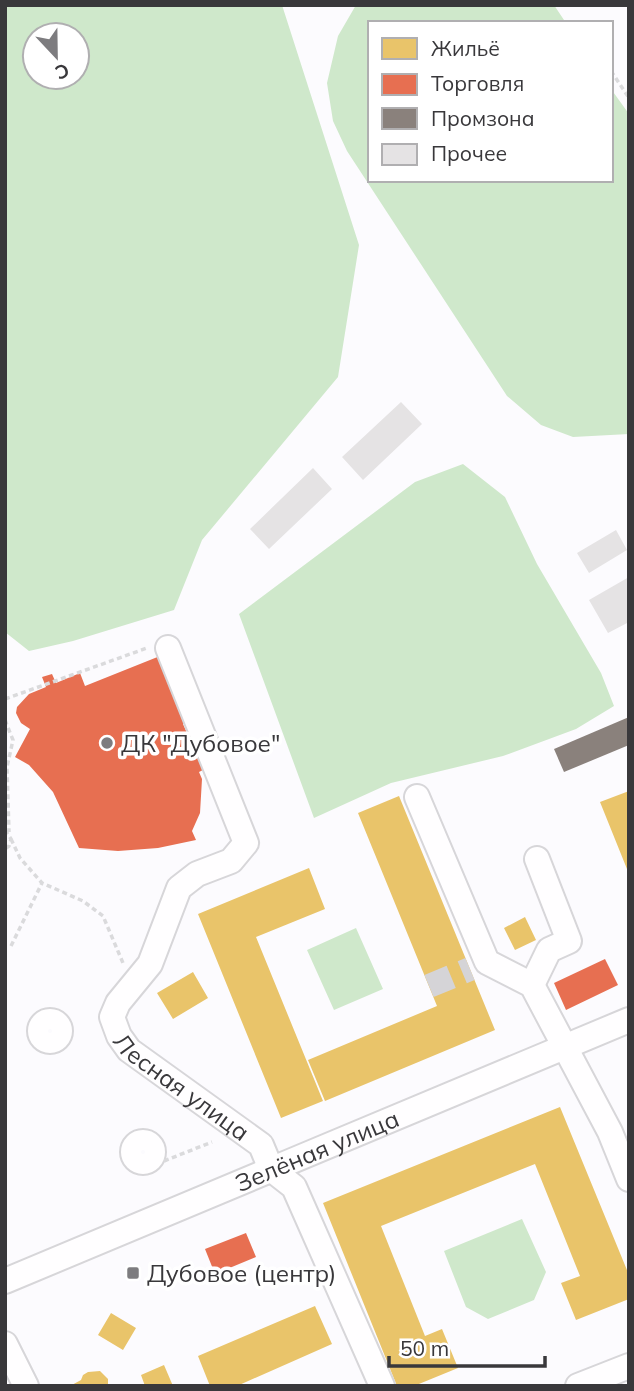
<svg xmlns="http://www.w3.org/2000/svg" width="634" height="1391" font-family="Mulish,sans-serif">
	<rect width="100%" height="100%" fill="#fcfbfe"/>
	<path fill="#cfe8cb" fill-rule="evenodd" d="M5 5H282L359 245 338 377 202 540 174 610 73 641 29 651 5 632ZM35 35H77V77H35Z
		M356 5H554L566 23H370V180H611V89L629 114V434L573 437 541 425 507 396 347 151 333 121 327 83 338 36Z
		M463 464 505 497 537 564 601 673 614 706 576 729 503 756 391 783 314 818 239 614 415 482Z
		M356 928 383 989 334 1010 307 950Z
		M522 1219 546 1272 534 1300 488 1319 466 1307 444 1251Z"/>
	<path fill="#e9c46a" d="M629 791V874L600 802Z
		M399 796 495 1030 325 1101 308 1060 437 1006 358 813Z
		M309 868 325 909 256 937 323 1101 281 1118 198 914Z
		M525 917 536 940 515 950 504 928Z
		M193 972 208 998 173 1019 157 993Z
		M560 1107 629 1275V1299L576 1320 561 1283 580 1276 535 1164 381 1226 425 1336 442 1329 458 1368 414 1386H397L323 1203Z
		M315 1306 332 1344 237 1386H210L198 1356Z
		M111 1313 136 1328 123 1350 98 1335Z
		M164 1365 173 1386H145L141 1375Z
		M100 1371 108 1379V1386H70L81 1380 83 1375 88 1372Z"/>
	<path fill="#e76f51" d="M160 656 186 722 183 724 203 770 199 772 202 779 200 813 192 831 196 840 158 848 118 851 79 848 53 792 29 765 15 757 30 729 21 723 16 713 17 707 29 694 46 687 42 677 52 674 56 683 80 673 85 686Z
		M605 959 618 985 566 1010 554 983Z
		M246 1233 256 1257 215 1274 205 1249Z"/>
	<path fill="#8a817c" d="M629 717V745L564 772 554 749Z"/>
	<path fill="#e5e3e4" d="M401 402 422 424 363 480 342 457Z
		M313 468 332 489 269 549 250 529Z
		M616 530 627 550 589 573 577 553Z
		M629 577V622L608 633 589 600Z"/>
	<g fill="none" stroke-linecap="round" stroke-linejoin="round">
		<path stroke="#d5d4d7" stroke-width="24" stroke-dasharray="24 12" stroke-linecap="butt" d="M429 986 470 969"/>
		<defs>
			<g id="minor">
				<path id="s1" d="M168 648 246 843 231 861 197 874 179 888 150 964 118 1003 112 1017 119 1036 129 1050 261 1145 271 1169 294 1187 382 1386"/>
				<path d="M417 797 487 962 532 985 610 1132 629 1179"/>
				<path d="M532 985 549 950 569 941 537 859"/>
				<circle cx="50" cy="1031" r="10"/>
				<circle cx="143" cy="1152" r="10"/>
				<path id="s2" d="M5 1281 629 1020"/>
				<path d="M5 1344 26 1386"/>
				<path d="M578 1386 629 1366"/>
			</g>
		</defs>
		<use href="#minor" stroke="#d7d6d9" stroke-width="28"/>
		<path stroke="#dadadc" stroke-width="3.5" stroke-dasharray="5 3.5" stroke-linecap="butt" d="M611 71 629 98
			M5 699 147 648
			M5 720 13 740 7 767 9 832
			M5 830 11 839 9 846 5 849
			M11 839 20 858 42 883 83 901 103 916 123 963
			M11 946 42 883
			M164 1161 212 1142"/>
		<use href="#minor" stroke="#fffeff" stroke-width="24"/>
	</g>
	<g fill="#7d7c7f" stroke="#fff" stroke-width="2.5">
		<circle cx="107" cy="743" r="7"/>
		<rect x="126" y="1266" width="14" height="14" rx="3.5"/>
	</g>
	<g text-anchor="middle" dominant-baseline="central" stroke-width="7" stroke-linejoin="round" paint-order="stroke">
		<g font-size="24" fill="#39383b" stroke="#fff" text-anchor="start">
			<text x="121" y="743">ДК "Дубовое"</text>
			<text x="147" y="1273">Дубовое (центр)</text>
		</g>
		<g font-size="24" fill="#39383b" stroke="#fff">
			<text stroke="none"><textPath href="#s1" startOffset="541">Лесная улица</textPath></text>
			<text stroke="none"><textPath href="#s2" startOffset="338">Зелёная улица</textPath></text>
		</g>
	</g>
	<rect width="634" height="1391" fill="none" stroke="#39383b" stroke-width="14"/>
	<rect x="368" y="21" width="245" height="161" fill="#ffffff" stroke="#b0afb1" stroke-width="2"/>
	<rect x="382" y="38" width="35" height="21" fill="#e9c46a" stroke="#b0afb1" stroke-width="2"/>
	<text x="431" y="56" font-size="21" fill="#39383b">Жильё</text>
	<rect x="382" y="74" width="35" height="21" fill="#e76f51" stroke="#b0afb1" stroke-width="2"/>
	<text x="431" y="91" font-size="21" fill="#39383b">Торговля</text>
	<rect x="382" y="108" width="35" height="21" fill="#8a817c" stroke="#b0afb1" stroke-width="2"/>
	<text x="431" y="126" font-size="21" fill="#39383b">Промзона</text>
	<rect x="382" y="144" width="35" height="21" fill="#e5e3e4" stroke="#b0afb1" stroke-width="2"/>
	<text x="431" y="161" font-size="21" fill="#39383b">Прочее</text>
	<g transform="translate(56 56) rotate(158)"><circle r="33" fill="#ffffff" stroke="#b0afb1" stroke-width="2"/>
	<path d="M0-5L12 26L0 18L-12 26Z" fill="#7d7c7f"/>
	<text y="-10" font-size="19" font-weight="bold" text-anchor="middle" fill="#39383b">С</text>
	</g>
	<path d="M389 1356v10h156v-10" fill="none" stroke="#39383b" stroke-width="3.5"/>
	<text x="400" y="1356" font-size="21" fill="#39383b" stroke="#ffffff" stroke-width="5" paint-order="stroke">50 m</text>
</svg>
